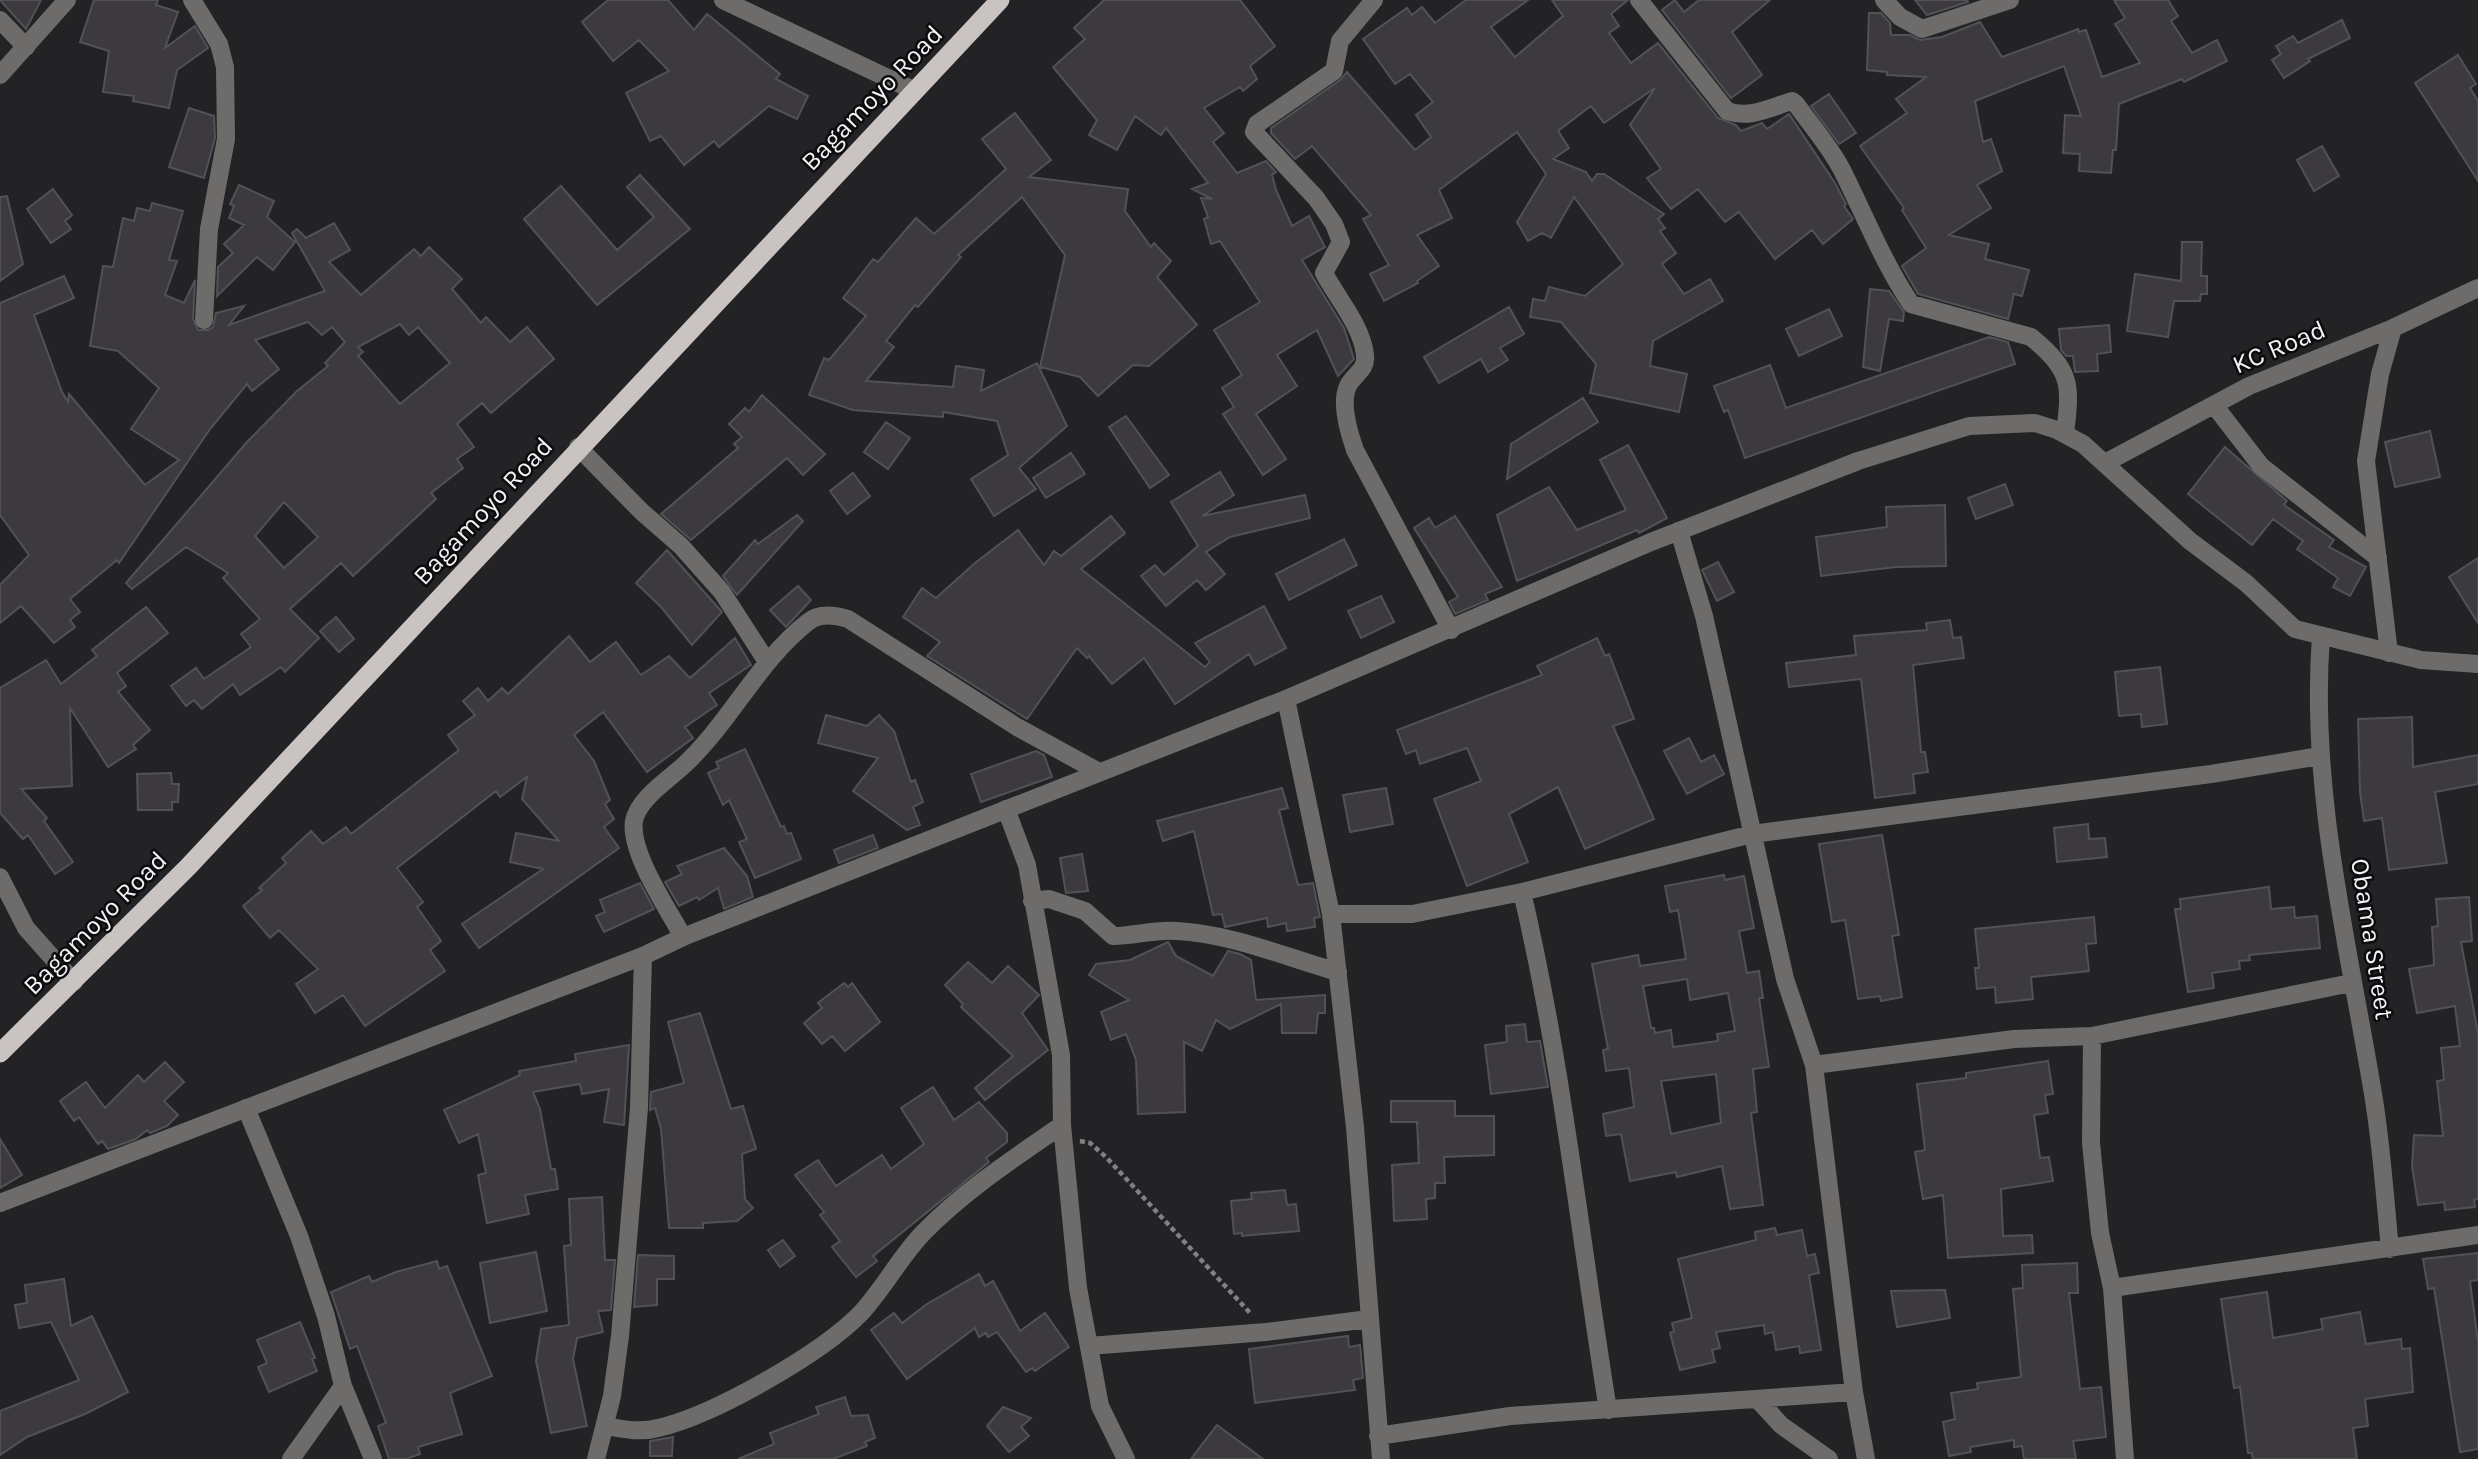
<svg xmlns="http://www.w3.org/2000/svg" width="2478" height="1459" font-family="Karla,sans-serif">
	<rect width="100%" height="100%" fill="#232225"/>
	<path fill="#3c3a3e" stroke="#535155" stroke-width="2" fill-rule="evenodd" d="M0 0H41L26 29Z
		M94 0H158L156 5 178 12 165 48 195 26 208 48 177 70 169 108 133 101 134 96 103 92 109 51 80 42Z
		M608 0H668L694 30 707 14 780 74 776 79 808 96 797 119 769 106 719 147 714 141 684 165 661 136 650 141 626 93 669 71 639 40 613 61 582 22Z
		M1104 0H1240L1275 46 1250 66 1257 79 1243 91 1240 87 1204 108 1224 133 1213 142 1237 173 1266 161 1276 172 1272 175 1276 190 1292 226 1309 216 1325 247 1302 260 1344 328 1354 359 1338 376 1317 330 1277 355 1297 386 1256 414 1286 459 1263 475 1223 414 1234 407 1222 388 1242 375 1214 330 1260 302 1220 241 1211 244 1204 219 1208 217 1201 198 1212 199 1192 189 1208 183 1166 128 1161 135 1135 116 1117 150 1089 135 1097 120 1053 67 1085 39 1074 28Z
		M1466 0H1528L1491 27 1515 57 1563 16 1552 0H1628L1611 14 1619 26 1609 33 1631 63 1658 43 1718 118 1736 125 1741 131 1762 123 1767 129 1789 114 1835 183 1846 204 1844 206 1853 219 1823 244 1812 230 1775 259 1739 212 1725 222 1698 189 1671 209 1647 178 1661 169 1630 125 1655 88 1604 123 1591 106 1558 131 1569 148 1553 159 1586 172 1592 181 1597 174H1604L1664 214 1658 219 1665 228 1660 231 1676 253 1662 264 1684 294 1710 279 1723 301 1653 341 1650 366 1687 374 1679 412 1590 393 1596 364 1561 322 1530 317 1533 299 1545 301 1549 287 1585 296 1623 264 1574 197 1551 238 1542 233 1528 241 1517 222 1546 174 1517 132 1439 190 1452 218 1417 235 1439 266 1417 281 1418 283 1384 301 1370 274 1389 265 1363 219 1371 215 1312 146 1295 159 1271 133V128L1340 80 1347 72 1415 150 1431 137 1416 115 1433 102 1410 74 1395 84 1363 39 1407 8 1412 15 1422 7 1435 23Z
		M1675 0 1684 12 1699 0H1770L1732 32 1762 75 1731 98 1662 10Z
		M1915 0H1967L1968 2 1927 15Z
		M2114 0H2168L2178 16 2171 21 2192 53 2217 40 2227 61 2184 82 2182 79 2119 104 2116 150H2113L2111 173 2079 171 2080 154 2063 153 2065 115 2081 116 2064 66 1975 101 1983 142 1991 139 2002 171 1977 185 1991 208 1949 235 1989 244 1985 259 2029 270 2022 296 2014 294 2008 319 1918 294 1902 266 1926 248 1902 210 1904 208 1860 146 1907 113 1896 99 1926 77 1887 75V72L1867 70 1869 13H1881L1890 23 1891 35H1910L1920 40 1942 37 1980 22 2002 57 2078 29 2079 32 2086 30 2102 77 2140 63 2115 24 2125 18Z
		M2342 20 2350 38 2308 59 2310 61 2284 78 2272 60 2281 54 2276 46 2293 36 2298 43Z
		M2458 55 2476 84 2470 88 2478 101V181L2415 83Z
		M1829 94 1856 133 1839 144 1811 106Z
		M189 108 214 116 215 138 204 178 169 167Z
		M1015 113 1051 160 1029 177 1128 189 1125 211 1151 247 1154 243 1171 261 1157 277 1197 325 1149 366 1133 365 1098 396 1080 377 1040 367 1065 255 1022 197 958 255 961 257 918 307 915 305 886 341 894 347 866 381 953 387 956 366 984 370 981 391 1037 363 1067 426 1019 468 1036 489 994 516 971 479 1008 455 997 421 943 412V417L853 410 809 395 824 358 829 360 866 316 843 298 873 259 878 262 916 218 934 234 1006 169 982 139Z
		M2322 146 2339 176 2314 191 2297 160Z
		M640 175 690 229 597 305 524 219 561 186 617 250 654 217 627 187Z
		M239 185 274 201 267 217 295 242 273 270 257 257 217 296 218 267 233 253 224 244 244 225 229 218 234 206 230 204Z
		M53 189 72 215 65 221 71 229 51 243 27 209Z
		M7 196 23 264 0 281V197Z
		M152 203 183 211 169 260 177 261 165 295 184 303 195 280 193 319 198 330H208L213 327 216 313 244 306 229 325 325 291 292 233 297 229 306 238 334 223 350 250 329 262 361 295 414 249 421 256 429 247 462 279 452 289 481 323 486 317 510 342 527 327 554 359 491 413 482 403 457 424 474 447 457 459 463 468 431 493 436 499 353 576 341 563 290 609 319 638 285 672 281 667 240 695 233 684 202 709 194 700 186 706 171 686 196 668 204 679 251 647 241 634 260 619 223 578 228 573 186 547 132 589 126 583 247 442 297 391 328 366 325 363 345 342 332 327 322 335 308 322 255 340 279 369 252 391 247 384 210 429 119 563 117 560 70 599 80 612 70 620 75 627 54 643 21 606 0 623V585L29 555 0 515V303L64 276 74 298 34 315 62 392 68 402 69 394 145 485 179 460 131 429 159 388 118 351 90 346 103 266 113 267 123 218 134 221 137 208 150 211ZM400 324 409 335 418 327 450 363 400 404 358 356 363 352 358 347ZM284 502 318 537 284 568 255 536Z
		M2182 242H2202L2201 276H2207V294H2201L2200 301H2174L2168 337 2127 331 2135 274 2181 281Z
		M1870 289 1889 291 1904 312 1903 321 1889 319 1880 371 1863 367Z
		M1509 307 1524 334 1500 348 1508 360 1488 372 1481 359 1439 383 1424 357Z
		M1829 309 1842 336 1799 356 1786 329Z
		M2109 325 2111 352 2097 354 2098 371 2075 372 2073 356H2066L2061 350 2059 329Z
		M1989 337 2008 342 2015 364 1745 458 1728 410 1724 412 1714 386 1770 365 1786 408Z
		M762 395 825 454 803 475 787 458 691 540 661 514 738 448 734 444 742 437 729 424 745 408 749 412Z
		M1583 398 1598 422 1507 479 1511 444Z
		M1126 416 1169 475 1150 488 1109 427Z
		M886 422 910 438 888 469 864 452Z
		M2430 431 2440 477 2395 487 2385 442Z
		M1628 445 1667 518 1639 533 1637 530 1517 581 1497 515 1549 487 1577 530 1626 510 1600 460Z
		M2225 447 2287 501 2284 505 2334 540 2329 547 2366 567 2350 596 2333 587 2338 578 2297 549 2303 541 2273 519 2252 545 2188 494Z
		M1071 453 1085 474 1046 498 1033 478Z
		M1220 472 1234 495 1202 516 1305 495 1310 518 1230 537 1206 552 1225 574 1206 590 1197 580 1166 606 1141 576 1155 565 1164 575 1198 546 1171 502Z
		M853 473 870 496 847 514 830 491Z
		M2005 484 2013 505 1976 519 1968 498Z
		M1945 505 1946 566 1896 567 1821 576 1816 537 1887 527 1886 507Z
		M797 515 803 521 737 595 723 576 755 540 758 544Z
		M1111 516 1125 533 1081 569 1205 667 1210 662 1195 643 1264 606 1286 648 1255 665 1249 654 1175 704 1144 658 1112 684 1089 656 1087 658 1077 648 1027 719 927 656 940 642 903 617 922 588 936 598 975 563 1018 530 1044 565 1054 551 1061 556Z
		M1455 516 1502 587 1485 594 1488 600 1455 614 1449 602 1458 597 1414 528 1429 518 1435 528Z
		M1344 539 1357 565 1289 600 1276 574Z
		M667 550 722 612 692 645 661 607 636 583Z
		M2478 558V623L2449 577Z
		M1718 562 1734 592 1717 601 1702 570Z
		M798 586 811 600 786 627 770 610Z
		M1381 596 1394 622 1361 638 1348 611Z
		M146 607 168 633 117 673 126 686 118 692 150 730 133 745 136 749 108 767 70 708 72 786 21 789 47 818 44 821 73 862 55 874 28 835 23 839 0 813V688L46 660 61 684 97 656 92 650Z
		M336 617 354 639 339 652 320 631Z
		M1950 620 1953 638 1961 637 1964 658 1913 665 1921 752H1925L1928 772 1913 774 1915 793 1875 798 1861 679 1789 687 1786 663 1856 655 1854 636 1927 630 1926 623Z
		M569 636 590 662 616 642 641 675 669 656 690 678 735 638 751 665 709 693 717 705 685 727 693 738 647 772 603 712 574 735 594 761 610 800 605 804 614 819 604 827 619 848 479 948 462 924 543 869 510 862 516 833 559 841 522 799 527 777 500 797 496 791 397 868 423 902 417 907 441 941 430 950 445 971 365 1026 343 995 315 1013 296 984 318 969 279 930 270 938 243 906 262 890 259 888 286 863 282 858 311 831 323 844 346 827 351 834 459 750 448 735 475 715 463 701 478 688 488 701 502 688 508 694Z
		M1597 638 1605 656 1609 654 1634 719 1613 726 1654 819 1585 849 1558 787 1509 814 1528 862 1467 886 1434 799 1481 781 1467 748 1420 764 1416 750 1406 754 1397 730 1542 675 1537 666Z
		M2160 667 2167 724 2142 727 2141 714 2119 716 2115 672Z
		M826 715 867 726 879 715 894 731 911 782 915 780 923 802 913 807 920 825 907 830 853 791 878 758 818 743Z
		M2412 717 2413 767 2478 755V784L2435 792 2447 863 2389 870 2382 818 2364 821 2360 792 2358 719Z
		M1689 738 1701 762 1714 755 1724 774 1687 794 1664 751Z
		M745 749 781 827 784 826 787 834 791 833 801 859 755 878 739 842 747 839 729 800 723 805 708 773 719 768 716 762Z
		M1036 751 1044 755 1052 777 981 802 971 774Z
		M171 773 172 784H179L178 802H172V810H138L137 774Z
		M1282 788 1288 808 1279 810 1298 885 1313 883 1320 917 1314 918 1315 927 1287 931 1286 923 1268 927 1267 918 1225 927 1222 914 1213 915 1194 831 1163 841 1157 821Z
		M1386 788 1393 824 1350 832 1343 795Z
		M2088 824 2089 839 2105 838 2107 857 2057 862 2054 828Z
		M873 835 878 848 839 863 834 850Z
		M1882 835 1899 935 1892 936 1902 997 1881 1001 1880 996 1858 999 1845 920 1832 922 1819 844Z
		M724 848 747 876 753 897 724 909 718 888 699 900 697 897 679 906 665 882 682 874 677 866Z
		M1082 854 1088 891 1066 893 1060 858Z
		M1724 875 1725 880 1744 876 1754 928 1739 931 1747 973 1759 971 1763 998H1759L1769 1067 1753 1069 1757 1112 1751 1113 1763 1205 1730 1209 1722 1166 1677 1177 1676 1172 1630 1181 1621 1134 1606 1136 1603 1114 1634 1107 1629 1068 1606 1071 1603 1050 1608 1049 1592 964 1638 955 1640 966 1686 959 1678 910 1670 912 1665 886ZM1687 979 1690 1000 1728 993 1735 1031 1717 1034 1718 1041 1673 1047 1671 1030 1655 1033 1654 1028H1651L1643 986ZM1716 1074 1721 1123 1671 1134 1661 1081Z
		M640 883 654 909 604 932 596 916 605 912 600 900Z
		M2269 887 2271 909 2294 907 2295 918 2317 916 2320 948 2249 955 2250 960 2239 961 2240 969 2212 973 2214 988 2188 992 2175 909H2181L2180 899Z
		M2469 897 2472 941 2461 942 2478 1033V1199L2474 1200 2475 1207 2445 1210 2444 1202 2418 1205 2412 1166 2414 1135 2443 1136 2437 1081 2444 1080 2441 1048 2460 1046 2455 1006 2417 1013 2409 969 2434 965 2432 927 2438 926 2436 899Z
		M2094 917 2096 943 2086 944 2089 971 2031 977 2033 999 1996 1003 1995 987 1977 989 1975 968H1979L1975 929Z
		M1168 942 1176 956 1213 976 1228 951 1240 954 1251 960 1256 1000 1325 995V1013H1318L1316 1033H1282L1281 1004 1230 1029 1216 1020 1202 1051 1184 1042 1185 1112 1138 1114 1136 1060 1126 1034 1111 1040 1101 1012 1129 1000 1089 975 1096 964 1130 960Z
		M968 962 992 983 1008 966 1039 995 1022 1013 1048 1050 985 1100 975 1088 1013 1056 961 1007 963 1004 945 985Z
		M844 983 848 987 852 983 880 1022 845 1051 832 1036 822 1044 804 1023 822 1008 818 1003Z
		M700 1013 731 1109 743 1106 756 1149 742 1154 745 1199 753 1208 737 1221 703 1223V1228H669L661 1129 655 1108 650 1110 651 1092 684 1083 668 1022Z
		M1525 1024 1527 1042 1540 1041 1548 1087 1491 1094 1485 1045 1507 1042 1506 1026Z
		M629 1045 624 1125 604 1122 609 1089 582 1094 580 1084 533 1092 540 1109 551 1169H555L558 1189 525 1195 529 1214 487 1223 478 1175 486 1173 478 1134 459 1143 444 1110 520 1075 519 1071 576 1061 575 1054Z
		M2048 1061 2053 1094 2045 1095 2048 1113 2034 1115 2040 1158 2049 1157 2053 1181 2001 1189 2003 1236 2032 1235 2033 1253 1948 1258 1943 1195 1923 1199 1915 1152 1925 1150 1917 1084 1966 1078V1073Z
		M165 1062 184 1082 164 1101 178 1115 167 1126 150 1133 147 1130 136 1139 108 1149 102 1141 98 1144 79 1117 74 1121 60 1101 86 1082 105 1108 138 1075 144 1082Z
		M933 1087 954 1120 979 1102 1007 1133V1142L986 1158 989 1162 873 1256 877 1261 856 1277 832 1247 840 1241 820 1215 824 1212 795 1175 818 1160 836 1186 882 1155 891 1169 924 1144 901 1108Z
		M1391 1101H1455V1116H1494V1155L1444 1157 1445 1183H1435V1198L1426 1199 1427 1219 1394 1221 1392 1165 1419 1163 1417 1122H1391Z
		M0 1139 22 1175 0 1188Z
		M1285 1190 1287 1205 1296 1204 1299 1231 1242 1236V1233L1234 1234 1231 1201 1252 1199 1251 1193Z
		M602 1197 605 1260H615L611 1310 598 1311 603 1332 577 1338 573 1359 587 1426 551 1433 536 1361 541 1329 569 1325 564 1246 571 1245 569 1199Z
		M1775 1228 1777 1235 1802 1230 1807 1256 1815 1254 1819 1273 1809 1275 1821 1350 1800 1353 1799 1346 1776 1350 1773 1332 1765 1334 1764 1325 1716 1332 1720 1348 1712 1350 1715 1362 1680 1370 1670 1333 1674 1331 1672 1323 1692 1318 1678 1259 1756 1240 1755 1232Z
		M783 1240 795 1256 780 1267 768 1250Z
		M536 1252 547 1311 490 1323 480 1263Z
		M2478 1253V1280L2470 1281 2478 1342V1449L2460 1452 2434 1288 2428 1289 2423 1259Z
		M638 1255 674 1256V1279H657V1305L634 1307Z
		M437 1261 439 1269 447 1266 492 1376 450 1393 462 1434 418 1447 420 1454 406 1459H389L378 1426 386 1423 357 1346 350 1349 331 1292 369 1276 372 1282 396 1272Z
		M2077 1263 2078 1293H2069L2080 1389 2101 1387 2106 1437 2073 1441 2076 1459H2024L2022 1446 2014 1447V1440L1970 1447 1971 1452 1949 1456 1943 1422 1955 1419 1951 1393 1978 1389 1977 1383 2021 1377 2013 1289 2023 1288 2022 1265Z
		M979 1274 985 1286 993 1281 1020 1331 1045 1313 1069 1347 1035 1371 1032 1368 1026 1372 997 1332 988 1337 986 1333 979 1337 975 1328 907 1379 871 1330 894 1313 902 1323 927 1304Z
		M64 1279 71 1326 92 1316 128 1392 85 1414 27 1437 0 1455V1411L79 1380 51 1322 19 1328 15 1305 27 1303 25 1285Z
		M1945 1290 1950 1318 1897 1327 1891 1291Z
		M2267 1292 2273 1338 2323 1329 2321 1319 2360 1312 2366 1344 2401 1339 2402 1349 2410 1348 2413 1392 2365 1399 2368 1426 2353 1428 2357 1459H2253L2252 1453H2248L2240 1387 2234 1388 2221 1299Z
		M300 1322 315 1358 312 1359 317 1371 269 1392 258 1367 267 1363 257 1340Z
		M1348 1336 1349 1347 1360 1345 1363 1378 1353 1380 1355 1390 1255 1403 1249 1349Z
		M845 1397 851 1416 868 1415 875 1438 865 1442 867 1446 833 1459H738L774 1444 770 1433 819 1414 816 1407Z
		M1003 1407 1031 1418 1021 1427 1029 1436 1009 1452 987 1426Z
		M1217 1425 1263 1459H1191Z
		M673 1437 672 1456H650V1441Z"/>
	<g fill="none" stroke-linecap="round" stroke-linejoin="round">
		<path stroke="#818083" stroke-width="4.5" stroke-dasharray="5 3.5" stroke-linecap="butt" d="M1080 1141 1090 1143 1106 1157 1252 1315"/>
		<path stroke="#6e6c6a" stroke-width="18" d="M192 0 219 44 225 67 226 139 209 229 204 320
			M723 0 915 91
			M1374 0 1340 41 1334 71 1257 124 1254 132 1316 198 1334 224 1341 242 1324 273C1337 298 1362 326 1365 355 1367 370 1354 374 1348 386 1340 403 1349 433 1355 450L1451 630
			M1639 0 1727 111C1750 119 1769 108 1792 101L1796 104C1811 125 1830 147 1842 170 1865 216 1883 262 1911 304L2031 337C2072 371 2071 384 2065 434
			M1884 0 1900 17 1922 29 2010 0
			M0 20 26 47
			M0 75 67 0
			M2214 405 2261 466 2378 558
			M578 447 642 512 681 546 722 592 767 662
			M2105 463 2249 386 2393 328 2478 288
			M1679 531 1704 616 1785 979 1814 1065 1854 1392 1866 1459
			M2321 636C2309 793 2349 946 2374 1100 2382 1150 2385 1199 2390 1249
			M2389 653 2366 461 2380 374 2393 328
			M1286 699 1331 914 1355 1127 1381 1459
			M1006 809 1027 865 1061 1055 1062 1125 1078 1288 1100 1406 1126 1459
			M0 877 26 928 74 982
			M1522 892C1562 1062 1580 1237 1608 1410
			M1032 901 1049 899 1085 911 1113 936C1134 936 1155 929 1177 931 1232 934 1285 957 1338 972
			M1331 914H1412L1522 892 1752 834 2211 774 2320 756
			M683 937C668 909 629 852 634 821 638 799 668 780 683 766 730 723 757 662 808 622 819 613 835 615 848 619L1017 727 1099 772
			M2092 1036 2091 1143 2100 1233 2112 1288 2125 1459
			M1814 1065 2014 1039 2092 1036 2351 983
			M246 1108 299 1236 326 1316 343 1386 373 1459
			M2112 1288 2478 1235
			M1089 1346 1266 1332 1369 1319
			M1758 1400 1781 1425 1829 1459
			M605 1426C622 1429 640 1433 658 1428 714 1415 821 1354 861 1313 884 1288 900 1257 923 1233 964 1191 1014 1158 1062 1125
			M1378 1436 1510 1416 1854 1392
			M291 1459 343 1386
			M596 1459 612 1396 620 1336 639 1108 643 956"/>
		<path stroke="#6e6c6a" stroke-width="18" d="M0 1203 643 956 683 937 1286 699 1651 542 1858 461 1969 426 2035 423 2057 430 2083 444 2190 541 2246 583 2295 629 2421 660 2478 664"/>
		<path stroke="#c9c4c2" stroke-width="19" d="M0 1053 188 867 1000 0"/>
	</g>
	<g text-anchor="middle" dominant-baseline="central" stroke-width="5" stroke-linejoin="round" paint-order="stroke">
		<g font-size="26" fill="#f4f2f5" stroke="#0c0b0d">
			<text transform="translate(872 98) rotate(-46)">Bagamoyo Road</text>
			<text transform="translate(2279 347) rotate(-23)">KC Road</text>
			<text transform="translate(483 511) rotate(-47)">Bagamoyo Road</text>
			<text transform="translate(95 923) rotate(-45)">Bagamoyo Road</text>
			<text transform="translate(2372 939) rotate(81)">Obama Street</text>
		</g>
	</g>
</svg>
